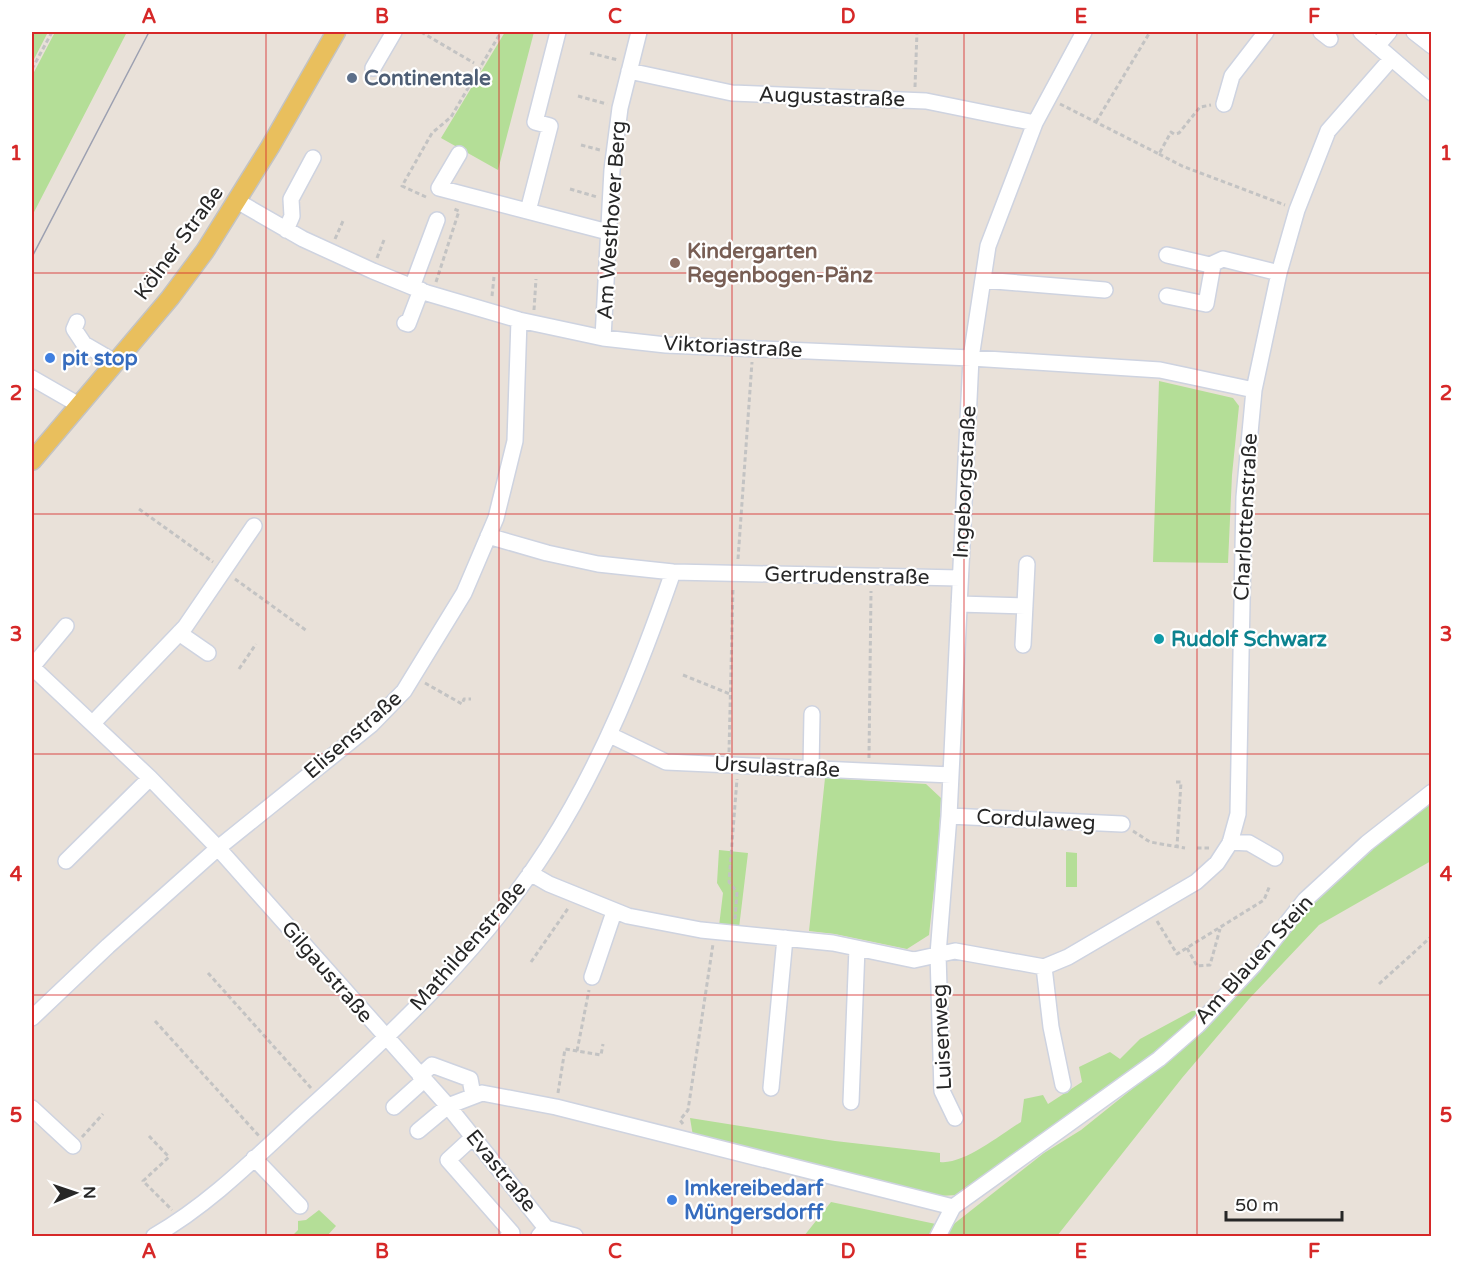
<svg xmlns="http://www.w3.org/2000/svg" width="1463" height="1268" font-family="'Varela Round',sans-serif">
	<rect width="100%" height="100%" fill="#e9e1d9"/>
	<path fill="#b4de97" d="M32 32H48L32 63Z
		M55 32H127L32 216V76Z
		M505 32H534L498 170 441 138Z
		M1159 381 1233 398 1239 406 1232 475 1228 563 1153 562Z
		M825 778 926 784 941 798 938 852 929 935 907 949 835 934 809 931Z
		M1431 798V861L1319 925 1249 999 1182 1078 1057 1236H804L831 1202 950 1227 1044 1153 1081 1130 1162 1065 1307 903Z
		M719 850 748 853 739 928 719 926 723 893 717 883Z
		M1066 852 1077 853V887H1066Z
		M1207 1010 1160 1051 974 1187 957 1195 939 1196 693 1136 690 1118 835 1141 940 1153V1162C964 1165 1001 1134 1021 1122L1024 1099 1043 1095 1048 1104 1082 1082 1079 1067 1110 1052 1120 1059 1140 1039 1192 1011Z
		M319 1210 336 1226 327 1236H292L298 1230V1221L306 1220Z"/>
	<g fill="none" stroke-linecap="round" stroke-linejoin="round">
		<defs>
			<path id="minor" d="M1321 32 1330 39
				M1361 32 1432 93
				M1414 32 1432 46
				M1377 46 1389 32
				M373 68 394 32
				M629 71 732 93 926 101 1035 123
				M1224 104 1232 76 1266 32
				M459 154 439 188 608 232
				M237 201 303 239 373 271 427 293 519 320 603 338 666 345 971 358 1160 370 1254 390
				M528 211 550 126 535 122 558 32
				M286 230 292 216 291 199 313 158
				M1167 255 1210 265 1223 259 1279 273
				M983 280 1105 290
				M412 287 437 220
				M1167 296 1206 304 1213 265
				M77 322 74 329 84 344 115 362
				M405 323 408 324 421 290
				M603 338 612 170 620 108 639 32
				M32 378 79 405
				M488 536 547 553 598 564 673 572 960 578
				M959 604 1025 606
				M179 633 208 653
				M1023 645 1027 564
				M32 667 150 778 218 848 448 1106 482 1093 556 1107 953 1207
				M32 667 66 626
				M93 723 185 627 254 526
				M610 735 666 762 951 775
				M811 769 812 714
				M949 816 1122 824
				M1230 842 1249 843 1275 858
				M66 861 150 778
				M530 873 549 884 628 916 701 930 833 943 914 960 955 951 1044 967 1068 957 1196 882 1217 863 1230 843 1238 814 1244 497 1254 390 1279 273 1297 210 1328 131 1391 59
				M1044 967 1051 1027 1063 1085
				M592 977 614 912
				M32 1018 108 946 218 848 371 725 404 691 464 593 496 518 515 441 519 320
				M420 1076 432 1065 470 1079 473 1095
				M771 1088 785 938
				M851 1102 857 948
				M394 1107 424 1080
				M32 1108 73 1146
				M955 1118 942 1091 938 954 949 816 971 358 988 246 1035 123 1084 32
				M418 1131 448 1106 546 1228 539 1236
				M473 1137 448 1160 512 1233 508 1236
				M254 1158 300 1206
				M546 1228 575 1236
				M154 1236C210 1204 256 1157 304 1113 393 1033 483 949 548 847 602 763 640 667 673 572
				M938 1236 953 1207 1159 1059 1198 1025 1254 965 1305 900 1367 843 1432 792"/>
			<path id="major" d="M32 461 170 298 205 251 270 147 336 32"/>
		</defs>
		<use href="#minor" stroke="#ced3e0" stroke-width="18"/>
		<use href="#major" stroke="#c3c3c3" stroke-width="21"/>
		<path stroke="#c3c3c3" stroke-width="3" stroke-dasharray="4.5 3" stroke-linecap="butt" d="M421 32 474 63
			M590 53 618 60
			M32 69 52 32
			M915 87 917 32
			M578 96 607 104
			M1060 104 1159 154 1171 132 1174 134 1179 133 1200 107 1211 105
			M1096 122 1150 32
			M581 145 600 150
			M1159 154 1182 166 1285 205
			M570 189 597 197
			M426 197 402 186 432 133 451 117 501 32
			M335 239 343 221
			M377 258 384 240
			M436 282 459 211 454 209
			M492 296 494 277
			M534 310 536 279
			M139 509 213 562
			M738 559 752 362
			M235 579 307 631
			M239 669 256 644
			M683 675 730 694
			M425 683 462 704 464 699H471
			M729 752 733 587
			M869 758 871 591
			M1176 782H1181L1177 846
			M1133 831 1150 842 1185 848
			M1197 848H1210
			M735 919 737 892 729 882 737 779
			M1157 921 1177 954 1264 900 1270 885
			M1187 948 1197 966 1210 965 1220 929
			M531 962 569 907
			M208 973 311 1088
			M1379 984 1432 936
			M155 1021 259 1136
			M577 1051 589 990
			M558 1093 565 1049 601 1055 603 1044
			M683 1124 680 1120 688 1110 713 944
			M149 1136 169 1157 143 1181 172 1210
			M82 1137 103 1114"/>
		<use href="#minor" stroke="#fff" stroke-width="15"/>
		<use href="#major" stroke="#e9bf5d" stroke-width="18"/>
		<path stroke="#9ca0b1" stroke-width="1.5" d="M32 257 149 32"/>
	</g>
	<path fill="none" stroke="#d62828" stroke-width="1.5" stroke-opacity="0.55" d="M266 32V1236M499 32V1236M732 32V1236M964 32V1236M1197 32V1236M32 273H1432M32 514H1432M32 754H1432M32 995H1432"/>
	<circle fill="#5c6f8a" stroke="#fff" stroke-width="2" cx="352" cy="78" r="6"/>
	<circle fill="#8d6e63" stroke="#fff" stroke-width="2" cx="675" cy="263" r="6"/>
	<g fill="#3f7fe0" stroke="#fff" stroke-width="2">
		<circle cx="50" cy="358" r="6"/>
		<circle cx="672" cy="1200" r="6"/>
	</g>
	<circle fill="#0f9aa8" stroke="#fff" stroke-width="2" cx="1159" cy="639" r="6"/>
	<g text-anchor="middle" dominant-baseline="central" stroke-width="4.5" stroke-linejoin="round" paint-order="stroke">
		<g font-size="21" font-weight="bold" fill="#4e5e75" stroke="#fff" text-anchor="start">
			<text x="364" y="78">Continentale</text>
		</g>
		<g font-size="21" fill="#272727" stroke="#fff">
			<text transform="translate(832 97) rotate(2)">Augustastraße</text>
			<text transform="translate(612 220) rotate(-86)">Am Westhover Berg</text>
			<text transform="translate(179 243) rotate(-54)">Kölner Straße</text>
			<text transform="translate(733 347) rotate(3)">Viktoriastraße</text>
			<text transform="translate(965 482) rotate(-87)">Ingeborgstraße</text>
			<text transform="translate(1246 517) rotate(-87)">Charlottenstraße</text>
			<text transform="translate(847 576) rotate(1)">Gertrudenstraße</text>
			<text transform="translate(353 735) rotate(-41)">Elisenstraße</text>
			<text transform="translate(777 767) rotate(3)">Ursulastraße</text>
			<text transform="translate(1036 820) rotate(3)">Cordulaweg</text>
			<text transform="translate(468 946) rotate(-49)">Mathildenstraße</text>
			<text transform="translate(1254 960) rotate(-48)">Am Blauen Stein</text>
			<text transform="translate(327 972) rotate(49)">Gilgaustraße</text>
			<text transform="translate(942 1037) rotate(-93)">Luisenweg</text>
			<text transform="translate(501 1171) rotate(51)">Evastraße</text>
		</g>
		<g font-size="21" font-weight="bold" fill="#785e54" stroke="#fff" text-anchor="start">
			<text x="687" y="251">Kindergarten<tspan x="687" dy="24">Regenbogen-Pänz</tspan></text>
		</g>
		<g font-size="21" font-weight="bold" fill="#366cbe" stroke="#fff" text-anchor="start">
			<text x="62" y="358">pit stop</text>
			<text x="684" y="1188">Imkereibedarf<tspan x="684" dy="24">Müngersdorff</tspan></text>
		</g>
		<g font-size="21" font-weight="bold" fill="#0d838f" stroke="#fff" text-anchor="start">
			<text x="1171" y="639">Rudolf Schwarz</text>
		</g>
	</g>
	<rect width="1463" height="1268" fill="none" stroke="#ffffff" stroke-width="66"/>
	<g transform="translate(75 1193) rotate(88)" stroke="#ffffff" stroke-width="4.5" paint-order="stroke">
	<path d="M0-4.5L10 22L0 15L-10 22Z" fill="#272727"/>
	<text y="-9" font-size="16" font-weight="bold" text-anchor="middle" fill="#272727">N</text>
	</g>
	<path d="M1226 1211v9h116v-9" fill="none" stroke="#272727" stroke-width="3"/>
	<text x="1235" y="1211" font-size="18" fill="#272727" stroke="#ffffff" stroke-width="4.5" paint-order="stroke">50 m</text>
	<rect x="33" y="33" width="1397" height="1202" fill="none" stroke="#d62828" stroke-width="2"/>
	<g font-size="20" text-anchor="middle" font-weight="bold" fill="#d62828">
		<text x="149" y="23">A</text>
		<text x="382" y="23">B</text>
		<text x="615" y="23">C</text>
		<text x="848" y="23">D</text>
		<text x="1081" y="23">E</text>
		<text x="1314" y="23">F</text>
		<text x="16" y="160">1</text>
		<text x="1446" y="160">1</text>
		<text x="16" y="400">2</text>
		<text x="1446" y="400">2</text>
		<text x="16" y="641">3</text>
		<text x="1446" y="641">3</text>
		<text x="16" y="881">4</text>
		<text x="1446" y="881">4</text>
		<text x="16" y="1122">5</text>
		<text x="1446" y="1122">5</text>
		<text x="149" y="1258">A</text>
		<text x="382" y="1258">B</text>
		<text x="615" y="1258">C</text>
		<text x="848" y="1258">D</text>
		<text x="1081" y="1258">E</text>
		<text x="1314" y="1258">F</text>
	</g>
</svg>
